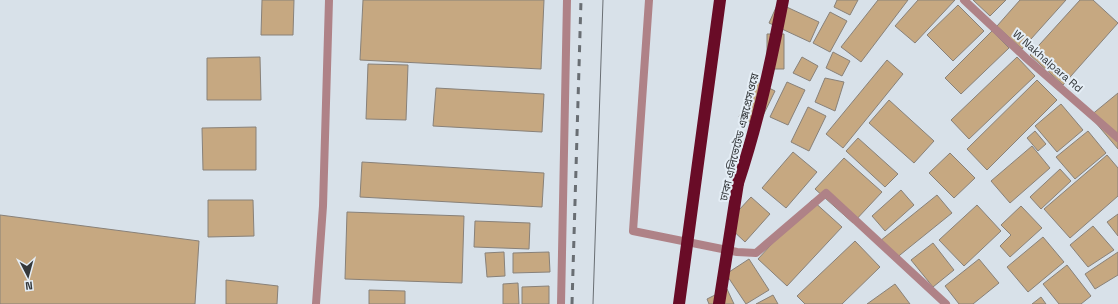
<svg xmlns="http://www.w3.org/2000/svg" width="1118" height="304" font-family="'Space Grotesk','Noto Sans Bengali',sans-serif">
	<rect width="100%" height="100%" fill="#d8e1e9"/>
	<path fill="#c6a881" stroke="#888179" d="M262 0H294L293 35H261Z
		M363 0H544L541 69 360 60Z
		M837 0H858L850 15 834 7Z
		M878 0H908L861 62 841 47Z
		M918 0H955L915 43 895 26Z
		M973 0H1006L990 16Z
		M1020 0H1066L1022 49 997 26Z
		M1080 0H1093L1118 23 1063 85 1030 55Z
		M778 3 819 22 810 42 769 23Z
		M958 5 984 31 953 61 927 35Z
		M830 12 847 21 830 52 813 43Z
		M992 31 1009 48 961 94 945 78Z
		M767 34H784V69H767Z
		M833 52 850 61 842 76 826 68Z
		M260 57 261 100H207V58Z
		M802 57 818 66 810 81 793 73Z
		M1017 57 1035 76 969 139 951 120Z
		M887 60 903 74 843 148 826 134Z
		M368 64 408 65 406 120 366 119Z
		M825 78 844 82 835 111 815 102Z
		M1037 80 1057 100 987 170 967 149Z
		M757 82 775 91 758 126 739 117Z
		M787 82 805 90 788 125 770 117Z
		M436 88 544 94 542 132 433 126Z
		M1118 93V149L1090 116Z
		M889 100 934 141 914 163 869 123Z
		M1061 104 1083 130 1057 152 1035 126Z
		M808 107 826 116 809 151 791 142Z
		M256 127V170H203L202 128Z
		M1035 131 1046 144 1038 151 1027 138Z
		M1088 131 1106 153 1075 179 1056 157Z
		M858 138 898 174 885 187 846 151Z
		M1032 146 1050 168 1010 203 991 181Z
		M793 152 817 172 786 208 762 188Z
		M950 153 975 178 954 198 929 173Z
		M1107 155 1118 168V196L1070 238 1044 209Z
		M844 158 882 192 853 223 815 189Z
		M362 162 544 173 542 207 360 197Z
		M1060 169 1071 181 1041 209 1030 197Z
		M901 190 914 205 885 231 872 216Z
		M937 195 952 213 895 259 880 241Z
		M751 197 770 214 745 242 726 224Z
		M208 200H253L254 236 208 237Z
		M812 200 842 227 787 286 758 259Z
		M977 205 1001 231 964 266 939 240Z
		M1021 206 1042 228 1010 257 1000 246 1011 235 1001 225Z
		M347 212 464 216 462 283 345 279Z
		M1118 214V236L1107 222Z
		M0 215 199 241 195 304H0Z
		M475 221 530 223 529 249 474 247Z
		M1093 226 1114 250 1088 267 1070 245Z
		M1043 237 1064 262 1028 292 1007 267Z
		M855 241 880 267 842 304H805L797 296Z
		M933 243 954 270 933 287 911 260Z
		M504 252 505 276 487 277 485 253Z
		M549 252 550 272 513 273V253Z
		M1118 252V275L1095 289 1085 274Z
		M749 259 769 290 746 304 726 274Z
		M979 259 999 283 973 304H959L945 286Z
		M1067 265 1091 296 1081 304H1059L1043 284Z
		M226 280 278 286 277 304H226Z
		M518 283 519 304H503V284Z
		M895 284 910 304H867Z
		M549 286V304H522V287Z
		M727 289 734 304H709L707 299Z
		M369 290 405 291V304H369Z
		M773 295 778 304H756Z
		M1041 297 1046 304H1032Z"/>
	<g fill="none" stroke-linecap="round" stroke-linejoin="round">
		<path stroke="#af8287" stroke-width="8" d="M649 0 633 231 737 252 756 253 826 193 946 304
			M964 0 1026 58 1118 138
			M316 304 323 206 329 0
			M561 304 567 0"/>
		<path stroke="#690c27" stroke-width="12" d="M738 183C758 123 771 62 783 0"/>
		<path stroke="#696e73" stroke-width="1" d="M593 304 603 0"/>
		<path stroke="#696e73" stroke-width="3" stroke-dasharray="7 7" stroke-linecap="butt" d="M572 304 581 0"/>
		<path stroke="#690c27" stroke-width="12" d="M679 304 720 0
			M719 304 738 183"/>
	</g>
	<g text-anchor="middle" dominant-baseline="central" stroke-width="4" stroke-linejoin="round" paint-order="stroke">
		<g font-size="11" fill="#34383b" stroke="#e5eef6">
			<text transform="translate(1048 61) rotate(41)">W Nakhalpara Rd</text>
			<text transform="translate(739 137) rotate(-76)">ঢাকা এলিভেটেড এক্সপ্রেসওয়ে</text>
		</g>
	</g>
	<g transform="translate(28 276) rotate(174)" stroke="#e5eef6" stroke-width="3" paint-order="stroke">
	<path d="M0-3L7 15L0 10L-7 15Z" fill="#34383b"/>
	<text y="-6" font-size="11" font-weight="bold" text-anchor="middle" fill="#34383b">N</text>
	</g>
</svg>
